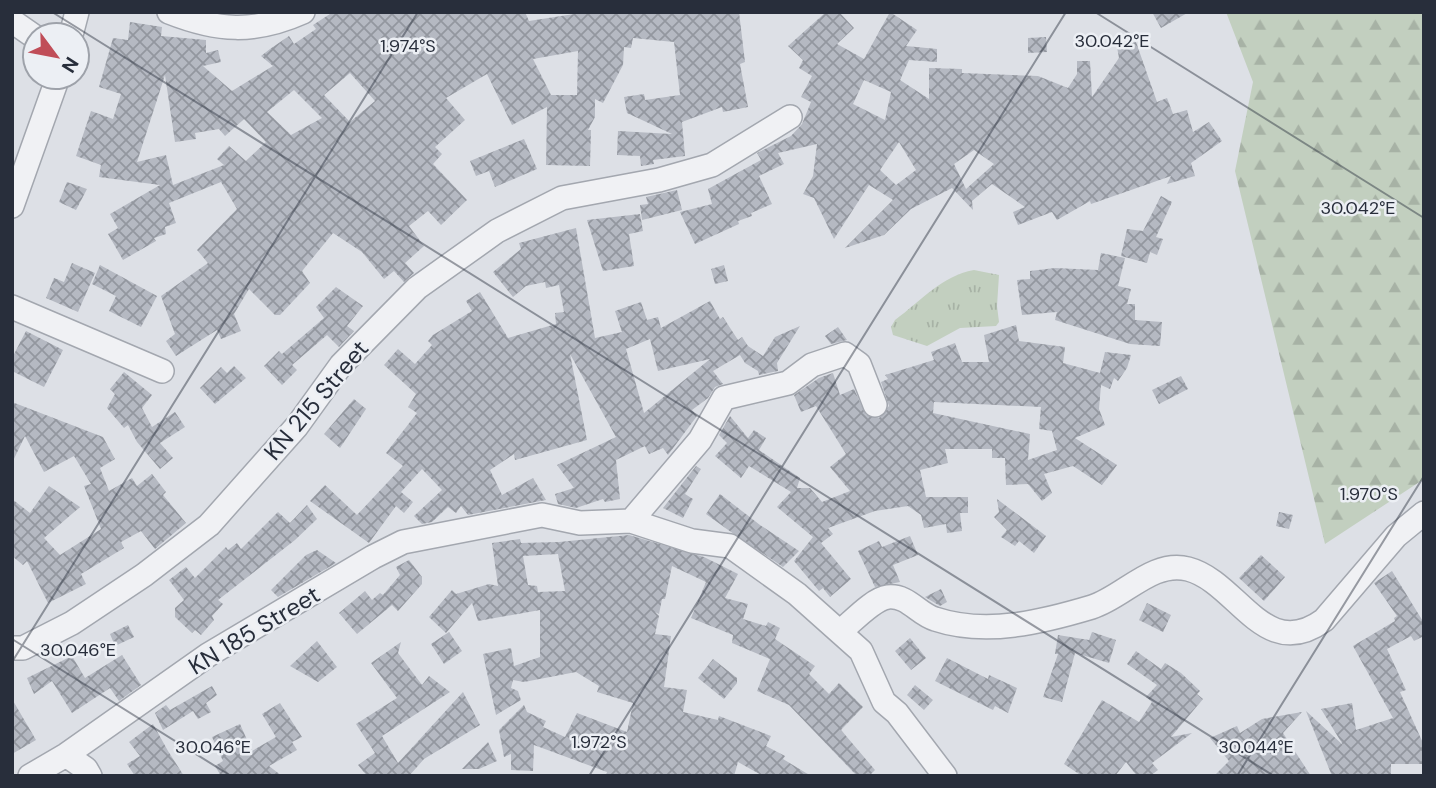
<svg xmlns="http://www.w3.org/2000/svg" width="1436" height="788" font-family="'DM Sans',sans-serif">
	<defs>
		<pattern id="grass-tufts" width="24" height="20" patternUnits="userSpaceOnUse" patternTransform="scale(1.75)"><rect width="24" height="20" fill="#c2cfbf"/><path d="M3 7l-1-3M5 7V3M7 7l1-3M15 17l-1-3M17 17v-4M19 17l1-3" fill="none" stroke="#a7b2a5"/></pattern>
		<pattern id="forest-firs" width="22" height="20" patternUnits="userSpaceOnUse" patternTransform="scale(1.75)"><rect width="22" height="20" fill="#c2cfbf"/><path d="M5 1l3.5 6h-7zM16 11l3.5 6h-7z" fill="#a7b2a5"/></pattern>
		<pattern id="building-cross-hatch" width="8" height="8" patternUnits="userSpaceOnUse" patternTransform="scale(1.75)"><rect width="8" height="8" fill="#b5b9c2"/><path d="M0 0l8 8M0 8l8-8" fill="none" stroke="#93979f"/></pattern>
	</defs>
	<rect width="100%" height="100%" fill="#dde0e6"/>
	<path fill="url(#grass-tufts)" d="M974 270 999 275 997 306 999 322 996 326 960 328 927 346 893 335 891 327 895 320C921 301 941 276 974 270Z"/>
	<path fill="url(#forest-firs)" d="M1226 12H1424V479L1325 544 1235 171 1253 82Z"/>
	<path fill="url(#building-cross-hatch)" fill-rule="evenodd" d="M333 12H525L529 21 587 12H739L745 62 740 64 748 107 723 112 722 107 682 122 685 156 653 160 654 164 641 166 640 156 617 155 618 131 672 134 627 113 624 97 644 94 645 100 680 95 674 42 633 38 631 48 624 47 623 65 603 103 595 99V117L588 130H591L590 166 546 165 547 107 512 125 487 74 446 98 465 120 435 147 442 154 433 164 467 200 441 225 428 211 409 226 424 246 405 263 414 273 404 282 394 271 384 279 362 252 333 233 302 271 310 283 280 315H275L249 289 234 314 241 331 221 339 217 330 176 356 166 341 175 334 161 296 208 263 197 250 237 209 221 182 169 203 176 223 165 227 166 234 154 238 156 241 123 260 108 234 118 228 110 214 160 185 99 177 101 165 76 156 91 111 113 119 121 94 99 87 113 38 128 40 130 22 162 27 161 36 206 40V53L218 50 221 62 203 66 232 91 273 66 261 56 270 49 289 36 294 44 316 29 313 25ZM578 51 577 95H551L533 59ZM350 73 375 101 350 122 324 95ZM165 75 175 142 196 139 195 133 219 129 225 136 244 119 266 142 246 161 229 146 217 159 224 165 173 185 166 155 137 162ZM294 90 322 118 291 135 267 112Z
		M826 12H839L854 28 837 44 864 59 890 12 917 30 906 46 937 49V62L909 60 900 80 929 99V68L962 69V73L1038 76 1068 88 1077 74V61H1090L1092 97 1119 58 1117 47 1136 42 1157 102 1167 98 1173 114 1187 110 1193 132 1209 122 1222 141 1191 163 1195 176 1167 184 1171 176 1091 204 1090 201 1057 220 1052 212 1018 225 1013 212 1025 207 992 184 972 201 973 210 952 188 911 209 884 235 845 248 893 200 869 185 834 239 814 198 803 194 813 176 817 144 778 153 784 164 759 176 772 204 751 213 752 216 738 221 739 224 695 244 680 212 712 204 708 189 761 160 757 153 791 136 802 124 811 102 801 97 812 76 799 68 803 60 788 46ZM864 80 891 92 885 120 853 104ZM899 142 916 170 896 185 880 170ZM974 150 994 164 966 189 954 164Z
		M1152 12H1189L1161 28Z
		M1046 37 1047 52 1028 53V38Z
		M524 139 537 169 495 187 489 171 476 176 470 161Z
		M67 182 87 189 76 210 59 202Z
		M677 190 682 210 642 220 640 205 648 204 646 197Z
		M1161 196 1172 202 1156 237 1163 239 1157 255 1150 252 1147 263 1121 256 1127 229 1143 231Z
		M640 214 643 231 629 234 634 266 603 271 587 220Z
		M576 228 595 338 622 332 615 311 641 302 647 320 658 317 661 328 710 301 720 319 723 317 738 340 742 337 748 346 763 356 775 337 800 326 777 363 778 371 759 375 758 371 745 363 740 355 713 371 723 384 715 387 708 398 692 410 697 416 668 455 663 448 649 454 645 446 616 460 620 499 605 502 603 499 576 508 558 504 555 494 574 488 557 465 616 437 570 354 587 440 515 460 514 454 490 470 502 495 533 478 546 500 468 515 461 506 456 513 448 507 432 522 422 524 414 516 442 490 422 469 401 492 413 502 404 513 396 506 369 543 310 501 325 485 357 515 403 466 386 453 417 413 408 407 416 394 384 365 398 349 415 364 432 345 428 341 433 335 472 311 466 301 480 292 508 338 556 324 555 313 564 312 559 285 546 288 545 282 526 286 513 297 493 272 521 249 519 243ZM650 339 658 371 710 359 644 413 626 349Z
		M1101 253 1125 258 1118 286 1131 289 1127 304H1135V320L1162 322 1160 346 1130 344 1055 320 1057 312 1022 315 1017 280 1030 279V271L1055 268 1098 270Z
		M72 263 95 273 78 312 46 298 54 278 64 282Z
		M100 265 157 296 141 327 109 311 116 296 92 284Z
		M724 265 728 281 715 284 711 269Z
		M336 287 363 306 347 326 354 331 339 347 327 335 292 365 297 370 282 385 264 366 279 351 282 354 324 318 316 307Z
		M1016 325 1019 341 1065 347 1063 363 1100 373 1105 352 1131 355 1127 368 1118 381 1114 378 1110 389 1101 385 1099 409 1105 425 1075 438 1117 465 1109 476 1102 485 1073 466 1044 474 1052 493 1042 501 1028 484 1006 485 1005 458H992V449H945L948 463 920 470 926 497H968V513H960L962 531 947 533 946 524 924 528 921 515 908 506 875 511 828 528 833 534 821 543 851 579 830 597 823 588 819 591 794 561 813 537 777 507 791 492 749 466 741 478 715 456 727 443 719 435 730 416 748 438 754 430 766 438 759 450 800 478 797 488H810L822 502 850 491 830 467 846 454 816 406 801 412 794 395 819 378 833 373 840 395 854 389 866 415 879 418 889 406 881 382 888 379 885 375 934 360 931 352 955 343 962 362H989L984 335ZM934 402 1041 407 1039 429 1052 431 1057 450 1028 460 1030 434 933 413Z
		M838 327 847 340 831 344 825 336Z
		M26 331 63 350 44 387 12 371V358Z
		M234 366 246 378 215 404 200 388 221 367 227 373Z
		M124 372 152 395 142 408 152 427 175 412 185 427 160 443 173 458 160 469 137 442 128 425 124 428 107 408 115 394 110 389Z
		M1181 376 1188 389 1159 404 1152 390Z
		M354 399 366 409 340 448 324 434Z
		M12 402 103 437 115 459 100 468 109 491 132 478 137 486 152 474 166 492 163 495 186 523 155 549 141 531 121 542 124 548 81 574 86 584 48 603 27 561 23 565 12 556V499L30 513 49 486 80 507 44 538 60 555 101 529 84 486 91 484 74 456 44 472 25 436 12 463Z
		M696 466 701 469 685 494 693 499 683 518 663 508Z
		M720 494 760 525 799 551 783 567 731 532 706 514Z
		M997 499 1046 536 1034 553 1019 541 1015 546 1001 537 1007 530 994 517 999 512Z
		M307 505 317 519 295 540 218 600 223 604 212 616 214 620 201 635 195 630 192 633 175 617V608L184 600 169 580 186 567 195 578 226 547 228 550 237 543 241 549 278 512 290 523Z
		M1279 512 1293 515 1289 529 1276 526Z
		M629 535 704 557 738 574 725 598 748 604 743 619 766 626 768 622 780 628 775 639 815 666 809 674 829 694 839 683 863 707 841 730 875 770 869 776H857L789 705 757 691 770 659 732 643 733 635 691 618 706 582 672 566 665 599H662L659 614 655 612 659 616 655 634 671 636 664 687 687 690 683 712 718 720 719 716 771 736 766 746 785 756 783 759 811 776H763L738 762 734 776H606L607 772 534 745 533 771 511 770V754L504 757 499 730 524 705 527 712 546 721 543 727 565 737 577 713 627 732 633 703 597 692 599 686 576 672 524 682 513 680 511 688 518 691 521 700 496 715 483 654 511 648 514 666 540 657V610L478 621 472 603 446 633 429 617 452 590 456 594 489 584 498 586 492 543 520 539 521 543 559 542ZM558 554 565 591 538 592 537 586 528 585 523 556Z
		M910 536 918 555 893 565 900 582 875 587 858 551 879 541 882 547Z
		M317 550 336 563 278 597 271 590 306 555Z
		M1261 555 1285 577 1264 601 1239 578Z
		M409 560 422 577V584L398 611 392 605 357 634 339 613 365 591 372 600 380 593 383 595 400 575 396 567Z
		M1392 571 1424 623V636L1414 641 1411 636 1387 649 1406 690 1400 692 1423 743 1422 764H1391V776H1332L1306 711 1343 745 1321 709 1352 703 1356 730 1393 718 1353 646 1395 621 1394 618 1397 616 1374 583Z
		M941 589 947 602 940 606 925 597Z
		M1147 603 1171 615 1163 632 1139 620Z
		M128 625 134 637 115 646 110 634Z
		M449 632 462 651 444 664 431 644Z
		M1092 632 1116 640 1109 663 1075 653 1062 702 1043 697 1058 654H1055L1058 635 1089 640Z
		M910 638 926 658 911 670 895 651Z
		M317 641 337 667 318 682 290 666Z
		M401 642 398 653 422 685 429 676 450 692 382 736 398 763 463 692 480 725 424 759 409 776H367L358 765 375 753 356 724 397 698 371 663Z
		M1136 651 1161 669 1165 663 1181 673 1200 691 1197 694 1203 699 1171 737 1192 733 1152 763 1158 770 1150 776H1137L1126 762 1115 776H1082L1064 764 1102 700 1139 722 1152 702 1146 697 1157 685 1127 664Z
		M122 655 141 685 119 701 110 688 72 713 52 681 34 694 27 678 72 656 85 678Z
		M947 658 988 679 989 675 1017 688 1008 713 995 706 993 710 935 681Z
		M713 659 737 678V683L724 699 698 678Z
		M915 685 933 700 924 710 907 695Z
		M212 686 217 695 206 703 211 712 198 719 193 711 163 730 155 713 166 705 170 710Z
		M12 699 36 740 12 754Z
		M280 703 302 737 292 742 297 750 269 766 282 776H221L215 766 223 761 212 737 240 724 252 751 276 737 262 714Z
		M1302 712 1283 733 1311 776H1214L1229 761 1210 738 1237 726 1240 733 1262 719Z
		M153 724 168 751 184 776H135L127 764 140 756 129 742Z
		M488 742 497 761 479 769H462Z"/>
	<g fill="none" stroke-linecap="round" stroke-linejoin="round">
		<defs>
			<path id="minor" d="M169 12C217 31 254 34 303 12
				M12 21 35 37
				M71 35 77 12
				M12 206 58 77
				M12 307 162 371
				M631 521 700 440 724 398 788 383 812 365 845 354 859 364 875 405
				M841 631C853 621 873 599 888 597 908 595 918 614 935 619 986 636 1042 622 1092 607 1124 597 1152 560 1188 569 1238 582 1264 664 1324 620L1396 536 1424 513
				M12 648H23L72 623 144 575 209 525 297 426 341 365 417 288 497 231 562 198 659 180 712 165 790 117
				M66 755 86 769 90 776
				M30 776 66 755 208 655 373 557 403 542 542 515 580 523 631 521 692 541 730 546 797 594 861 651 884 702 897 713 945 776"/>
		</defs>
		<use href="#minor" stroke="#a3a7af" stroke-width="26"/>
		<use href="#minor" stroke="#f0f1f4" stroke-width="23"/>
	</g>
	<path fill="none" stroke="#282e3b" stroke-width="2" stroke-opacity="0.45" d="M52 12 1274 776M1095 12 1424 218M12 639 231 776M12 662 418 12M589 776 1066 12M1237 776 1424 476"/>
	<g text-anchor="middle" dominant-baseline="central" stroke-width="5" stroke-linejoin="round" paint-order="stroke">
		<g font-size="24" fill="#282e3b" stroke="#eceff4">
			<text transform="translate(316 400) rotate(-50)">KN 215 Street</text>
			<text transform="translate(254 630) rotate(-31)">KN 185 Street</text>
		</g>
	</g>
	<g font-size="18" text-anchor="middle" fill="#282e3b" stroke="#eceff4" stroke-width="5" stroke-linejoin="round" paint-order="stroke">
		<text x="1112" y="47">30.042°E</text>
		<text x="408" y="52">1.974°S</text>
		<text x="1358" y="214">30.042°E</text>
		<text x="1369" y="500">1.970°S</text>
		<text x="78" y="656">30.046°E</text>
		<text x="599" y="748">1.972°S</text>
		<text x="213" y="753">30.046°E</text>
		<text x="1256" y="753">30.044°E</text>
	</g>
	<rect width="1436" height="788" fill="none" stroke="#282e3b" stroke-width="28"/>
	<g transform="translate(56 56) rotate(122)"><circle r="33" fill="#eceff4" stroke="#9ea2aa" stroke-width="2"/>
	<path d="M0-5L12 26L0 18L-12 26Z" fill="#c04d58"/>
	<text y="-10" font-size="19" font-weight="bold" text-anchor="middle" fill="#282e3b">N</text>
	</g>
</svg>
